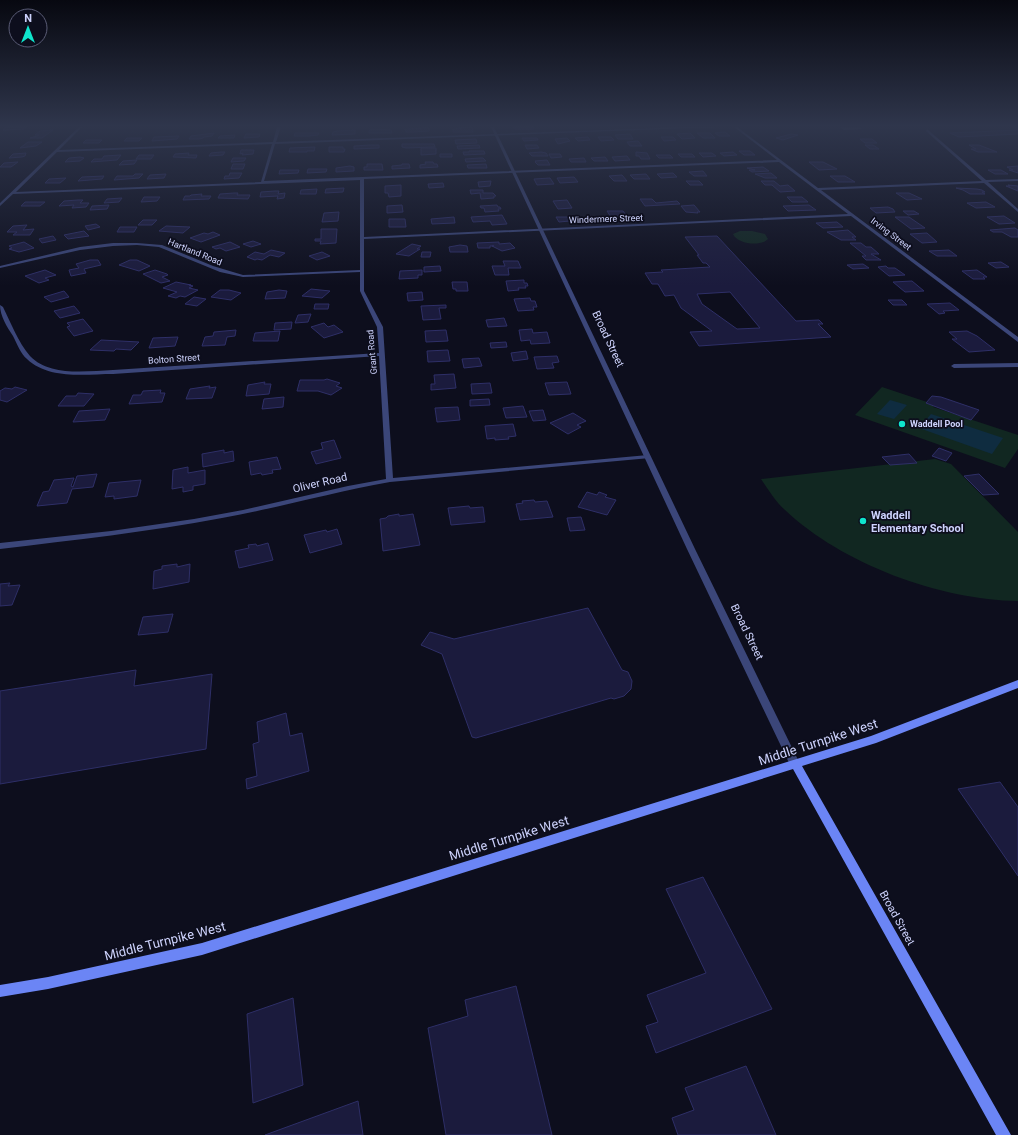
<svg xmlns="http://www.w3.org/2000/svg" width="1018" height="1135" font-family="Roboto,sans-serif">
	<rect width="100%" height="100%" fill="#0d0e1d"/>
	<path fill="#112721" d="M740 231H752L765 234 768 239C761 247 737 244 733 234Z
		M882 387 927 402 926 403 934 406 933 407 1018 435V449L1005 468 855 415Z
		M935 459 951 464 1018 532V601C940 600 842 564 785 510 775 501 768 489 761 479Z"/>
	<path fill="#0f2c40" d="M890 400 907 405 894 419 877 414Z
		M931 414 1003 438 992 454 919 428Z"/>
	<path fill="#1b1b3d" stroke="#2e2f67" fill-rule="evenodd" d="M6 127H27L24 129 3 130Z
		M472 127 473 132H453V129Z
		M514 127H533L534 129H515Z
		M1012 127H1018V134L959 137 950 133 1018 130Z
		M429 128V131L414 132H406L405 129Z
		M372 129 391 130 392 133H369V131Z
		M53 130 42 138H30L37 136 39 135H35L40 131Z
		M355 130V134L332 135 333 132 338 131Z
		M725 132 730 136H719L715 133Z
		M214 133 212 136 204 137 203 138 199 139H189L191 136Z
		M295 133H319L318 135 309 136H294Z
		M690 133 695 138 682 139 677 134Z
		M697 133H710L715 138H703Z
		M246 134H260L259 137 244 138Z
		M630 134 633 139H618L615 135Z
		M791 134 798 135 783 140 776 138Z
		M235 135 234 138H218L220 136Z
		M179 136 177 139 152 141 154 137Z
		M588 137 590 140 578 141 575 138Z
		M598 137H611L614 140 601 141Z
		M661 137H673L676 140 664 141Z
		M127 138H142L139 141H124Z
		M522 138H537L538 140 524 141Z
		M567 138 570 141 558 144 555 139Z
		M476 139 477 143 456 144 455 140Z
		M860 139H872L877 143H865Z
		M86 140H102L99 143H83Z
		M638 141 642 146H630L627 142Z
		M28 142H42L36 146 20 148Z
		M402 144H434L435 147 406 148 402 147Z
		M370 145H379V148L354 149V146Z
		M479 145 480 148 458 149 457 146Z
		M525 145H537L539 148 527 149Z
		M865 145H873L879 149H870Z
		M969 145H979L997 152H978L971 149H976Z
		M315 147 314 151H307V152H289L290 148Z
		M329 147H343V149H345L344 152H329Z
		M421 148H436V154L421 155Z
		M241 150H254L253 154 242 155 243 153 240 154Z
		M469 151H484L485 154 464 155 463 152H469Z
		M739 151H750L755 155H744Z
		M221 152H225L223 155 209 156 211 153Z
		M541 152 546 153 548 156H532L529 153Z
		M636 152 647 153 650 159H641L639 156H636Z
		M733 152 737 155 724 156 720 153Z
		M26 153 25 156 22 157 9 158 13 154Z
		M189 153 188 155H197L196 158 173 157 175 154Z
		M699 153H712L716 156 703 157Z
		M440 154H452V157H440Z
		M549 154H560L562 157 551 158Z
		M678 154H692L695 157H681Z
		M121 155 117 160 91 162 94 159H102L104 156Z
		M139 155H154L151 159H136Z
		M656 155H670L673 158H659Z
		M627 156 630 160 615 161 612 157Z
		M80 157 84 158 80 161 65 162 69 158Z
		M605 157 608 161H594L591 158Z
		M233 158H246L244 161 231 162Z
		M480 158H483L486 161 466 162 465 159Z
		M584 158 586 162H571L569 159Z
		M137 160 134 164 119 165 123 161Z
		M547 160 550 165H538L535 162H536L535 161Z
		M18 162 11 167H0L4 163Z
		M425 162H433L434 164H437L438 167 420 168V165L426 164Z
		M809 162H823L837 169 819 170Z
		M233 164H245L243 169H231Z
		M367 164H382L383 170H364V167H367Z
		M402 164H409L410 168 392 169V166L402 165Z
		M486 164 487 168H468L467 165Z
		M350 166 354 167V171L336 172V168Z
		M1018 166V173L1009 170H1013L1007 167Z
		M763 167 769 171 752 172 749 170H755L747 168Z
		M308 169H327L326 172 307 173Z
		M280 170H299L298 173 279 174Z
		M988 170H1001L1008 174H995Z
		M703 171 707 176H694L689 172Z
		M230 173H242L239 178 224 179 225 176H229Z
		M673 173 677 177 661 178 657 174Z
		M771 173 777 178H765L755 174Z
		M135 174H143L139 178 114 180 117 176H133Z
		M166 174 164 178 147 179 150 175Z
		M646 174 650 179H634L630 175Z
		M622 175 627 181H614L609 176Z
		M104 176 102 179 78 181 82 177Z
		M830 176H845L855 182H838Z
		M574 177 578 182 560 183 557 178Z
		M66 178 60 183H45L49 179Z
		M550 178 554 184 537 185 534 179Z
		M491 181 490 186 479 187 478 182Z
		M686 181H699L703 185H690Z
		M761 181H774L780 186 788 185 795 191 780 192 772 185H765Z
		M443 183 444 187 429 188 428 184Z
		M401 185V196L389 197 388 193H385V186Z
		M1008 185 1018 186V191L1006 186H1010Z
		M344 188 343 192 325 193 326 189Z
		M956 188 977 189 982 190 985 192H982L985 194H970L963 190Z
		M317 189 316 194H300L301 190Z
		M470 190H483V193H493L496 196H494V198L481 199 480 193 471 194Z
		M275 191H279L278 194 285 193 284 198 277 199 278 196 260 197 261 192Z
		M234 193H238L237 195H250L248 199 218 198 220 194Z
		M896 193H909L922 199 907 200Z
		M202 194 201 196H211L209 199 183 200 185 196H190L191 195Z
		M144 197H160L157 201 141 202Z
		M787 197H802L808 202H792Z
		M122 198 119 202 104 203 107 199Z
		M640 199H652L656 203 677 201 680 204 645 206Z
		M78 200H83L80 203H89L86 207 72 208 74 205 59 206 64 201Z
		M567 200 572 208 558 209 553 201Z
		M25 202H45L40 206H21Z
		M986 202 995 207 976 208 967 203Z
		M109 205 107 209 90 210 92 206Z
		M402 205 403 212 387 213V206Z
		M497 205 498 207H500L501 209H498L499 211 485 212 484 208H481L480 206Z
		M694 205 700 212H697L698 213 686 212 681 206Z
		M809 205 816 210 788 211 783 206Z
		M888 207 893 209 895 212 876 213 870 208Z
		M607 211H623L627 216 611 217Z
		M903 211H914L919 214 908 215Z
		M339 212 338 221 322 222 324 213Z
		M502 215 507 224 492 225 490 221 473 222 471 217Z
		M1004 216 1015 223 999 224 987 217Z
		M454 217 455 223 432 224 431 219Z
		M556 217H569L570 221 559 222Z
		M895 217H909L925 228 911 229Z
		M389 219H405L406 227H389Z
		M143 220H157L152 225H138Z
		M837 222 843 227 823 228 816 223Z
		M96 224 100 227 88 230 85 226Z
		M27 225 23 230 34 229 30 235H13L17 232H7L13 226Z
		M166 226 190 227 183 233 159 231Z
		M120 227H137L134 232H117Z
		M1015 228 1018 230V237H1011L1002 232H993L990 230Z
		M321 229H337L336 243 320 244 321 241H315V239H321Z
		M848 230 856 237H852L856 240H841L827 232Z
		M84 231 89 236 68 239 64 235Z
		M213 232 220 235 201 242 190 238 204 233 208 234Z
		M927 233 937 242 922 243 910 234Z
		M53 236 56 240 42 243 39 239Z
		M717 236 796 321 819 320 823 324H818L831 337 699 346 690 332 712 331 681 308 674 295 665 296 658 284H652L645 273 663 272 661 270 710 267 706 263H703L697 255H699L685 237ZM730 292 760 328 737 329 702 304 697 294Z
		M253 241 261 244 251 247 243 244Z
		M24 242 34 248 19 252 9 249 12 248 9 246Z
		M230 242 240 247 226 251 220 248 216 249 212 247Z
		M499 242V244L510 243 515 248 502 251 492 246H494H490V248H478L477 243Z
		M850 243H861L866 247H871L879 254H871L881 260H866L862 256H866Z
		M412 244 421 246 417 249H420L409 256 396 254Z
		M460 245 467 246 468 252H450L449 247Z
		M271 250 285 253 279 257 270 255 262 260 257 259 255 260 247 257 255 252 264 254Z
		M949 250 957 256H937L929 251Z
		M322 252 330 256 317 260 309 256Z
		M422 252H431L430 257H421Z
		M90 260H98L101 265 84 269 86 273 71 276 69 270 79 268 76 264Z
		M130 260H137L150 266 139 271 119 265Z
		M503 261H518L521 268H508L509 275H495L492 266H505Z
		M1001 262 1009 267 996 268 988 263Z
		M863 264 869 268 853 269 847 265Z
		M440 266 441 271 424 272V267Z
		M886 266 888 268H895L905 275 889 276 878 267Z
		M45 270 56 275 45 278 49 280 39 283 25 276Z
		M155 270 167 274 168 275 162 277 170 281 161 283 143 274Z
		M422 270V275H418V278L399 279 400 271Z
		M977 270 987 277H983L985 279H973L962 271Z
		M524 280V283H527L528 286H525L526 288H518L519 290 508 291 506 281Z
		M912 281 924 291 905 292 893 282Z
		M176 282 191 285H189L193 286 189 288 198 290 185 297 180 296 176 298 168 296 177 292 163 288Z
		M452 282H467L468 291H456V289H453Z
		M311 289 330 291 322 298 302 296Z
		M220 290H229L241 293 231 300 211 297Z
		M279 290 287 291 285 298 265 299 267 292Z
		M64 291 69 297 51 302 44 297Z
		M422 292 423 300 408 301 407 293Z
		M194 297 206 299 197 306 185 304Z
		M530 298 531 301H535L537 307H533L534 310 518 311 514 299Z
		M888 300H902L907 305H893Z
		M950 303 959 310 943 311 945 313 939 314 927 304Z
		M315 304H329L328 309H314Z
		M446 305V308H439L441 319 423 320 421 306Z
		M74 306 80 313 60 318 54 311Z
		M311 314 308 322 295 323 298 315Z
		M504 318 507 326 488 327 486 320Z
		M83 319 93 331 74 336 67 327 70 326 67 323Z
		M292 322 291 329 274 330 275 323Z
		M324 323 328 327 334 325 343 332 324 338 311 327Z
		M532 329 533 333 547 332 550 343 531 344 530 340 521 341 519 330Z
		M236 330 235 336 227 337 225 345 202 346 205 337 213 336 214 332Z
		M446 330 448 341 426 342 425 331Z
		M280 331 278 341H253L255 333Z
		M967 331 977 336 995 350 969 352 952 339H957L949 332Z
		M178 337 175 346 149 348 153 338Z
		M101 340 139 342 131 350 116 349 114 351 90 350Z
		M506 342 507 347 491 348 490 343Z
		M448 350 450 361 428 362 427 351Z
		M526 351 528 359 513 361 511 353Z
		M557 356 559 362 552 363 554 368 537 369 534 357Z
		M479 358 482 366 464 368 462 359Z
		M454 374 456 388 431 390V384H435L434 375Z
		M327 379 340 383 336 386 342 388 331 395 318 391H297L300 380H324Z
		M265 382 264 384H271L269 394 246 396 248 385Z
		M567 382 571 394 549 395 545 383Z
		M490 383 492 393 472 394 471 384Z
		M210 386 209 388 216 387 212 398 186 399 190 389Z
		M15 387 27 390 7 402 0 400V391L5 388 12 389Z
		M161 390 160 393H165L162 402 129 404 133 395H141L143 391Z
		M78 393 94 394 84 406H58L66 396H76Z
		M932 396 941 397 979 410 971 420 926 403Z
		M284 397 283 407 262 409 264 399Z
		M489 399 490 405 470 406V400Z
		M523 406 527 417 506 418 503 408Z
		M458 407 460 420 437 422 435 408Z
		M110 409 105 420 73 422 79 411Z
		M543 410 546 420 533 421 529 411Z
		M573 413 586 421 577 425 581 427 568 434 550 423Z
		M513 424 516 436 508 437 509 439 495 440V438L487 439 485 426Z
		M334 440 341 458 316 464 311 452 323 449 321 443Z
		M939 448 952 453 946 461 932 456Z
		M224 450V453L233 451 234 461 203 467 202 454Z
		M909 454 917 463 890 465 882 457Z
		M277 457 281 469 272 470 273 473 262 475 261 473 251 475 249 462Z
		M188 467V473L205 470V484L193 486V490L183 492V487L172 489 173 470Z
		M97 474 93 487 72 489 67 503 37 506 43 492 49 491 54 480 74 478 71 486 73 487 77 476Z
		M979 474 999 494 983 495 964 476Z
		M141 480 137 496 114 499V496L105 497 109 483Z
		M587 492 597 495 599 492 607 495 605 497 616 500 607 515 578 507Z
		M534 500 535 502 547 501 553 517 520 520 516 504 523 503 522 501Z
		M469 506 470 508 483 507 485 522 451 525 448 508Z
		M399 514V516L413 514 420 545 383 551 380 519 386 518 388 516Z
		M581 517 585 530 570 531 567 518Z
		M337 529 342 544 310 553 304 535 326 530 327 532Z
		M268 543 273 560 239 568 235 551 249 548 248 545 256 544 257 546Z
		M177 564V567L190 564 189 582 153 589 154 571 162 569V566Z
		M10 583 8 586 20 585 12 605 0 606V584Z
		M588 608 622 670 628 672 632 681 631 689 624 696 614 699 611 698 476 738 472 737 442 654 421 645 430 632 454 639Z
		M173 614 168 632 138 635 143 617Z
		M136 670 134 686 212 674 206 749 0 784V691Z
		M286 713 290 736 302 733 309 771 247 789 246 779 257 776 253 744 259 742 257 722Z
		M1000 782 1018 807V876L958 789Z
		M703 877 772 1009 656 1053 646 1026 658 1022 647 995 706 973 666 889Z
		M516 986 552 1135H446L428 1028 468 1016 465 1000Z
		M293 998 303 1085 253 1103 247 1014Z
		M746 1066 776 1135H678L672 1118 694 1110 685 1088Z
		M358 1101 363 1135H265Z"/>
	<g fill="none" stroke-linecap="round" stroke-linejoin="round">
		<path fill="#3b4679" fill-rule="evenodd" d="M840 127 861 128 863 129 844 130Z"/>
		<path fill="#3b4679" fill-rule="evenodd" d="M79 127H82L59 150 273 142 277 127H281L276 142 686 127H716L275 144 264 181 777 160 734 127H737L818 188 982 181 926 131 927 129 986 180 1018 179V181L988 182 1018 209V212L984 183 821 190 1018 337V342L851 216 364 239V291L383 327 393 478 648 455 650 456V458L390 482C333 492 278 508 222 518 148 532 74 540 0 549V543L111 531 194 519 243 510 348 486 386 479 379 356 113 374C86 374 49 380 27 359 21 354 17 344 13 336 7 327 0 316 0 305L3 307C11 323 18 342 30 356 50 377 87 371 113 370L379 353 377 327 360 291V272L243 277 220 272 159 247 137 245 113 246 80 250 0 268V266L80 247 113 243H137L162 245 213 266 243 275 360 270V180L13 194 0 206V203ZM272 144 261 182 16 192 57 152ZM779 162 848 214 364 237V179Z
			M1018 363V367L954 368 951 366 954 364Z"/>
		<path fill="#3b4679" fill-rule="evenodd" d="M491 127H494L695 549 800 764 799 767 795 768 791 767 687 549Z"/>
		<path fill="#6b85f5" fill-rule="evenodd" d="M1018 680V688L876 743 802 766 1011 1135H996L793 769 202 955 48 989 0 997V985L48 977 202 943 871 736Z"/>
	</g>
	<linearGradient id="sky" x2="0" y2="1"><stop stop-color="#070810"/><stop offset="0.44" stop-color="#2f364c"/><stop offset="1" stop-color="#2f364c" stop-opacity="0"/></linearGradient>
	<rect width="1018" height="286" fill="url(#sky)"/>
	<g fill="#0fe5cc" stroke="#0d0e1d" stroke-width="1.5">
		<circle cx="902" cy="424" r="4"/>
		<circle cx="863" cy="521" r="4"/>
	</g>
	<g text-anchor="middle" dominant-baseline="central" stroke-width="3.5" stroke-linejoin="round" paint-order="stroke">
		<g font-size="9" fill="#cdd2fc" stroke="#0d0e1d">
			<text transform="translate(606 219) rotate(-2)">Windermere Street</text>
			<text transform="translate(891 234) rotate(37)">Irving Street</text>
			<text transform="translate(195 252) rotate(22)">Hartland Road</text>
			<text transform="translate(372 352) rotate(-95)">Grant Road</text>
			<text transform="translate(174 359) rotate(-4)">Bolton Street</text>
		</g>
		<g font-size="9" font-weight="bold" fill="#cdd2fc" stroke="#0d0e1d" text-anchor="start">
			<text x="910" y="424">Waddell Pool</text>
		</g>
		<g font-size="11" fill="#cdd2fc" stroke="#0d0e1d">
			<text transform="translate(608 339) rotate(65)">Broad Street</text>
			<text transform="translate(320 483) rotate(-13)">Oliver Road</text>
			<text transform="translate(747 632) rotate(64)">Broad Street</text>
			<text transform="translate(897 918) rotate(61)">Broad Street</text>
		</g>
		<g font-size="11" font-weight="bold" fill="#cdd2fc" stroke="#0d0e1d" text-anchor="start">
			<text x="871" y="515">Waddell<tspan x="871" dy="13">Elementary School</tspan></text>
		</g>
		<g font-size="13" fill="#cdd2fc" stroke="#0d0e1d">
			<text transform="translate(818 742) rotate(-18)">Middle Turnpike West</text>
			<text transform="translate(509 838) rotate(-17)">Middle Turnpike West</text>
			<text transform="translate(165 941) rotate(-14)">Middle Turnpike West</text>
		</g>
	</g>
	<g transform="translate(28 28)"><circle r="19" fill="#0d0e1d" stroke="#5a5c76"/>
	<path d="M0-3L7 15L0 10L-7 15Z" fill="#0fe5cc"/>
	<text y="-6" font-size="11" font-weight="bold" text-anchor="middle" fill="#cdd2fc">N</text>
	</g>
</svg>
